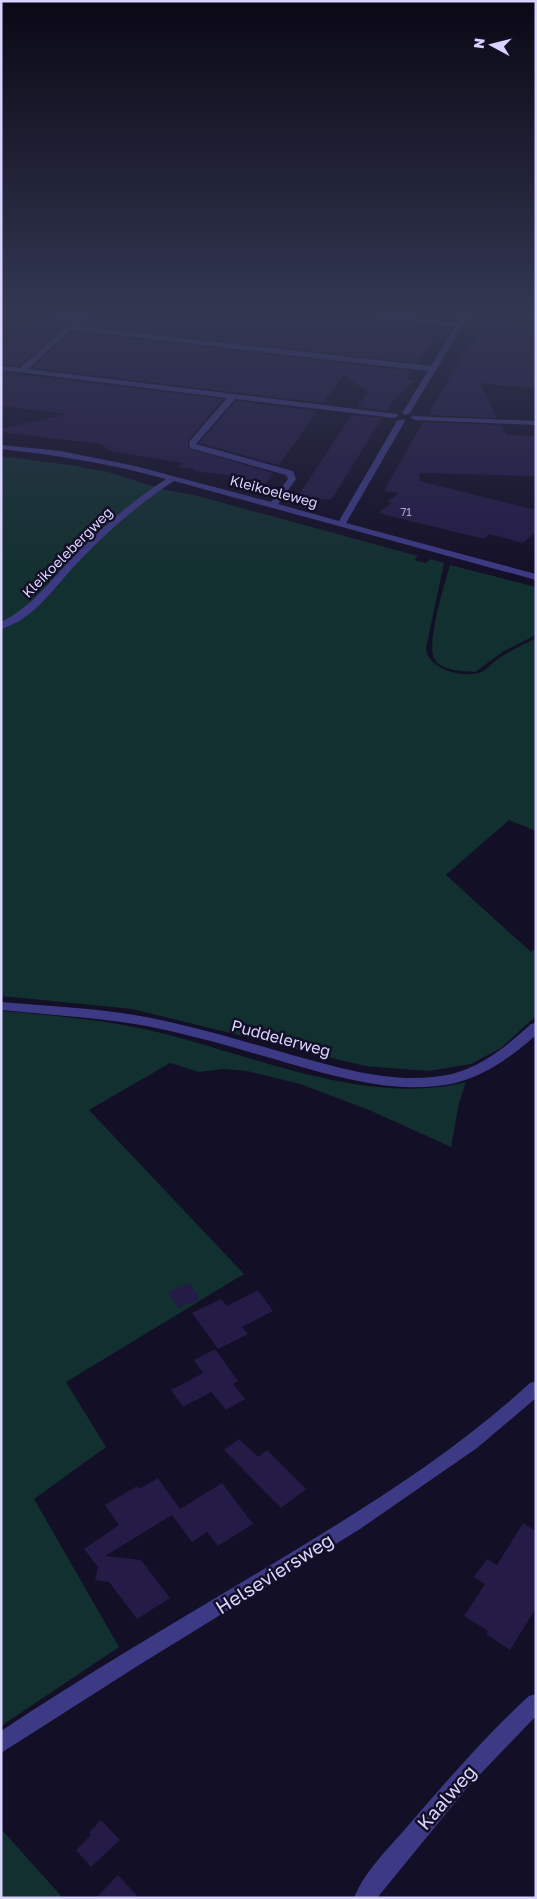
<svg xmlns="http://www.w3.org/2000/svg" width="537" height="1899" font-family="'Golos Text',sans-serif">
	<rect width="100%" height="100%" fill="#130f26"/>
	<path fill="#12302f" d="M1 456 70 465 112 473 161 489 194 495 418 556 414 560 425 563 431 559 444 563 426 648C427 670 467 680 483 671 487 669 491 664 495 661 507 652 522 645 536 638V831L509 820 446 875 531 952 536 948V1016L501 1048 471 1064 428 1071 365 1066 132 1009 1 996Z
		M450 565 536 587V635L504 651 475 672C464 671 442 671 435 660 425 647 445 582 450 565Z
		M1 1011C49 1015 97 1019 144 1029 244 1051 364 1108 466 1082L459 1103 451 1147 369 1110 300 1084 247 1071 224 1069 199 1072 170 1063 89 1110 244 1274 66 1382 106 1447 34 1499 119 1647 1 1726Z
		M1 1829 63 1898H1Z"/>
	<path fill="#241b47" d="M91 313H275L401 326 404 322 440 327 432 339H435L418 363 79 325Z
		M410 313H449L445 320 409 316Z
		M44 317 70 321 19 366 1 364V347L31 322 44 323Z
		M485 323 536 329V389L480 383 497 418 428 415 470 343H473Z
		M72 332 412 371 406 380H414L394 400 387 411 357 407 368 392 343 375 323 403 32 368Z
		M1 372 223 399 188 441V448L273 473 263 487 245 484 246 482 232 480 235 476 193 471 194 469 179 467 183 463 110 451 101 444 1 432V429L67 414 1 406Z
		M236 401 317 411 279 465 199 443Z
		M352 415 382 418 331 500 298 496Z
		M423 422 502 425 507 435 536 436V476L420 473 419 481 536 510V532L523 543 489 534 484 539 378 513 391 503 387 502 399 493 384 491Z
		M189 1283 200 1299 178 1308 168 1292Z
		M258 1290 273 1311 242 1327 248 1334 218 1349 192 1313 221 1299 227 1306Z
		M215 1349 238 1381 233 1384 245 1399 226 1410 211 1392 183 1407 171 1390 203 1373 194 1360Z
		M239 1439 258 1457 267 1450 306 1489 281 1508 224 1450Z
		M158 1478 180 1509 222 1483 253 1524 218 1546 207 1532 192 1542 172 1515 105 1556 141 1560 170 1598 137 1619 109 1582 95 1580 98 1567 84 1549 119 1525 105 1505 137 1486 139 1489Z
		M523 1523 536 1531V1608L510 1650 486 1634 488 1631 464 1616 485 1584 474 1577 487 1559 497 1565Z
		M101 1820 120 1840 91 1867 76 1850 91 1835 89 1832Z
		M118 1875 139 1898H96Z"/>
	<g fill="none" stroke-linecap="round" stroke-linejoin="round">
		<path fill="#3d3a85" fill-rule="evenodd" d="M27 313H50L78 317 82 313H89L75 326 431 366 455 327 345 313H370L458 323 463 313H470L410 413 406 415 402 413 428 371 71 330 28 369 397 414 398 416 394 418 235 399 196 444 293 471 296 479 278 504 339 521 397 421 404 419 405 421 346 523 536 574V580L174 481C140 503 109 530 81 559 57 583 36 619 1 629V622C31 608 50 581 72 558 100 529 132 501 166 479 112 464 57 455 1 449V445L60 451 135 466 271 502 288 479 286 475 190 448 189 442 227 398 1 370V366L20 368 74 320Z
			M412 416 536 421V425L415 420 411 418Z
			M1 1002C59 1007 118 1009 174 1023 214 1032 253 1044 292 1055 343 1069 399 1086 452 1074 483 1066 508 1045 531 1024L536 1023V1035C512 1056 487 1075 455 1083 400 1095 344 1079 291 1064 252 1053 214 1041 174 1032 118 1018 59 1016 1 1010Z
			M536 1381V1398L477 1448 360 1529 139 1665 1 1753V1731C93 1670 189 1614 284 1557 370 1505 456 1451 530 1383Z
			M536 1694V1716L466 1789 377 1898H354C364 1872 388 1849 406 1828 446 1782 484 1737 529 1696Z"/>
	</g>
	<linearGradient id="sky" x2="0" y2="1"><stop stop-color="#0a0815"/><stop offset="0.54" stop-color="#333752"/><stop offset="1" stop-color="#333752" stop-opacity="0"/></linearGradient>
	<rect width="537" height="579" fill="url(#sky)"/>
	<g text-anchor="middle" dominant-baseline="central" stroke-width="5" stroke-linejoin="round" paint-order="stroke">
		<g font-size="11" fill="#aca6d1">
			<text x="406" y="511">71</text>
		</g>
		<g font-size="14" fill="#d9d4ff" stroke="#130f26">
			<text transform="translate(274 491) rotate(15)">Kleikoeleweg</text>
			<text transform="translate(67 552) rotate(-45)">Kleikoelebergweg</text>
		</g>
		<g font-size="16" fill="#d9d4ff" stroke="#130f26">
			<text transform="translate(281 1038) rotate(15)">Puddelerweg</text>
		</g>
		<g font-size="19" fill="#d9d4ff" stroke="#130f26">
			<text transform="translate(274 1573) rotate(-32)">Helseviersweg</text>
			<text transform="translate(446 1797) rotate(-49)">Kaalweg</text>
		</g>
	</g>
	<rect width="537" height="1899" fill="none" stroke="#d9d4ff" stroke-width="5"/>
	<g transform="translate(492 45) rotate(277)" stroke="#130f26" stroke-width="4" paint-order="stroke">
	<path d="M0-4L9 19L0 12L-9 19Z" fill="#d9d4ff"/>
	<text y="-8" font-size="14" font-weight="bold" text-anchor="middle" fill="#d9d4ff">N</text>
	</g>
</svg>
